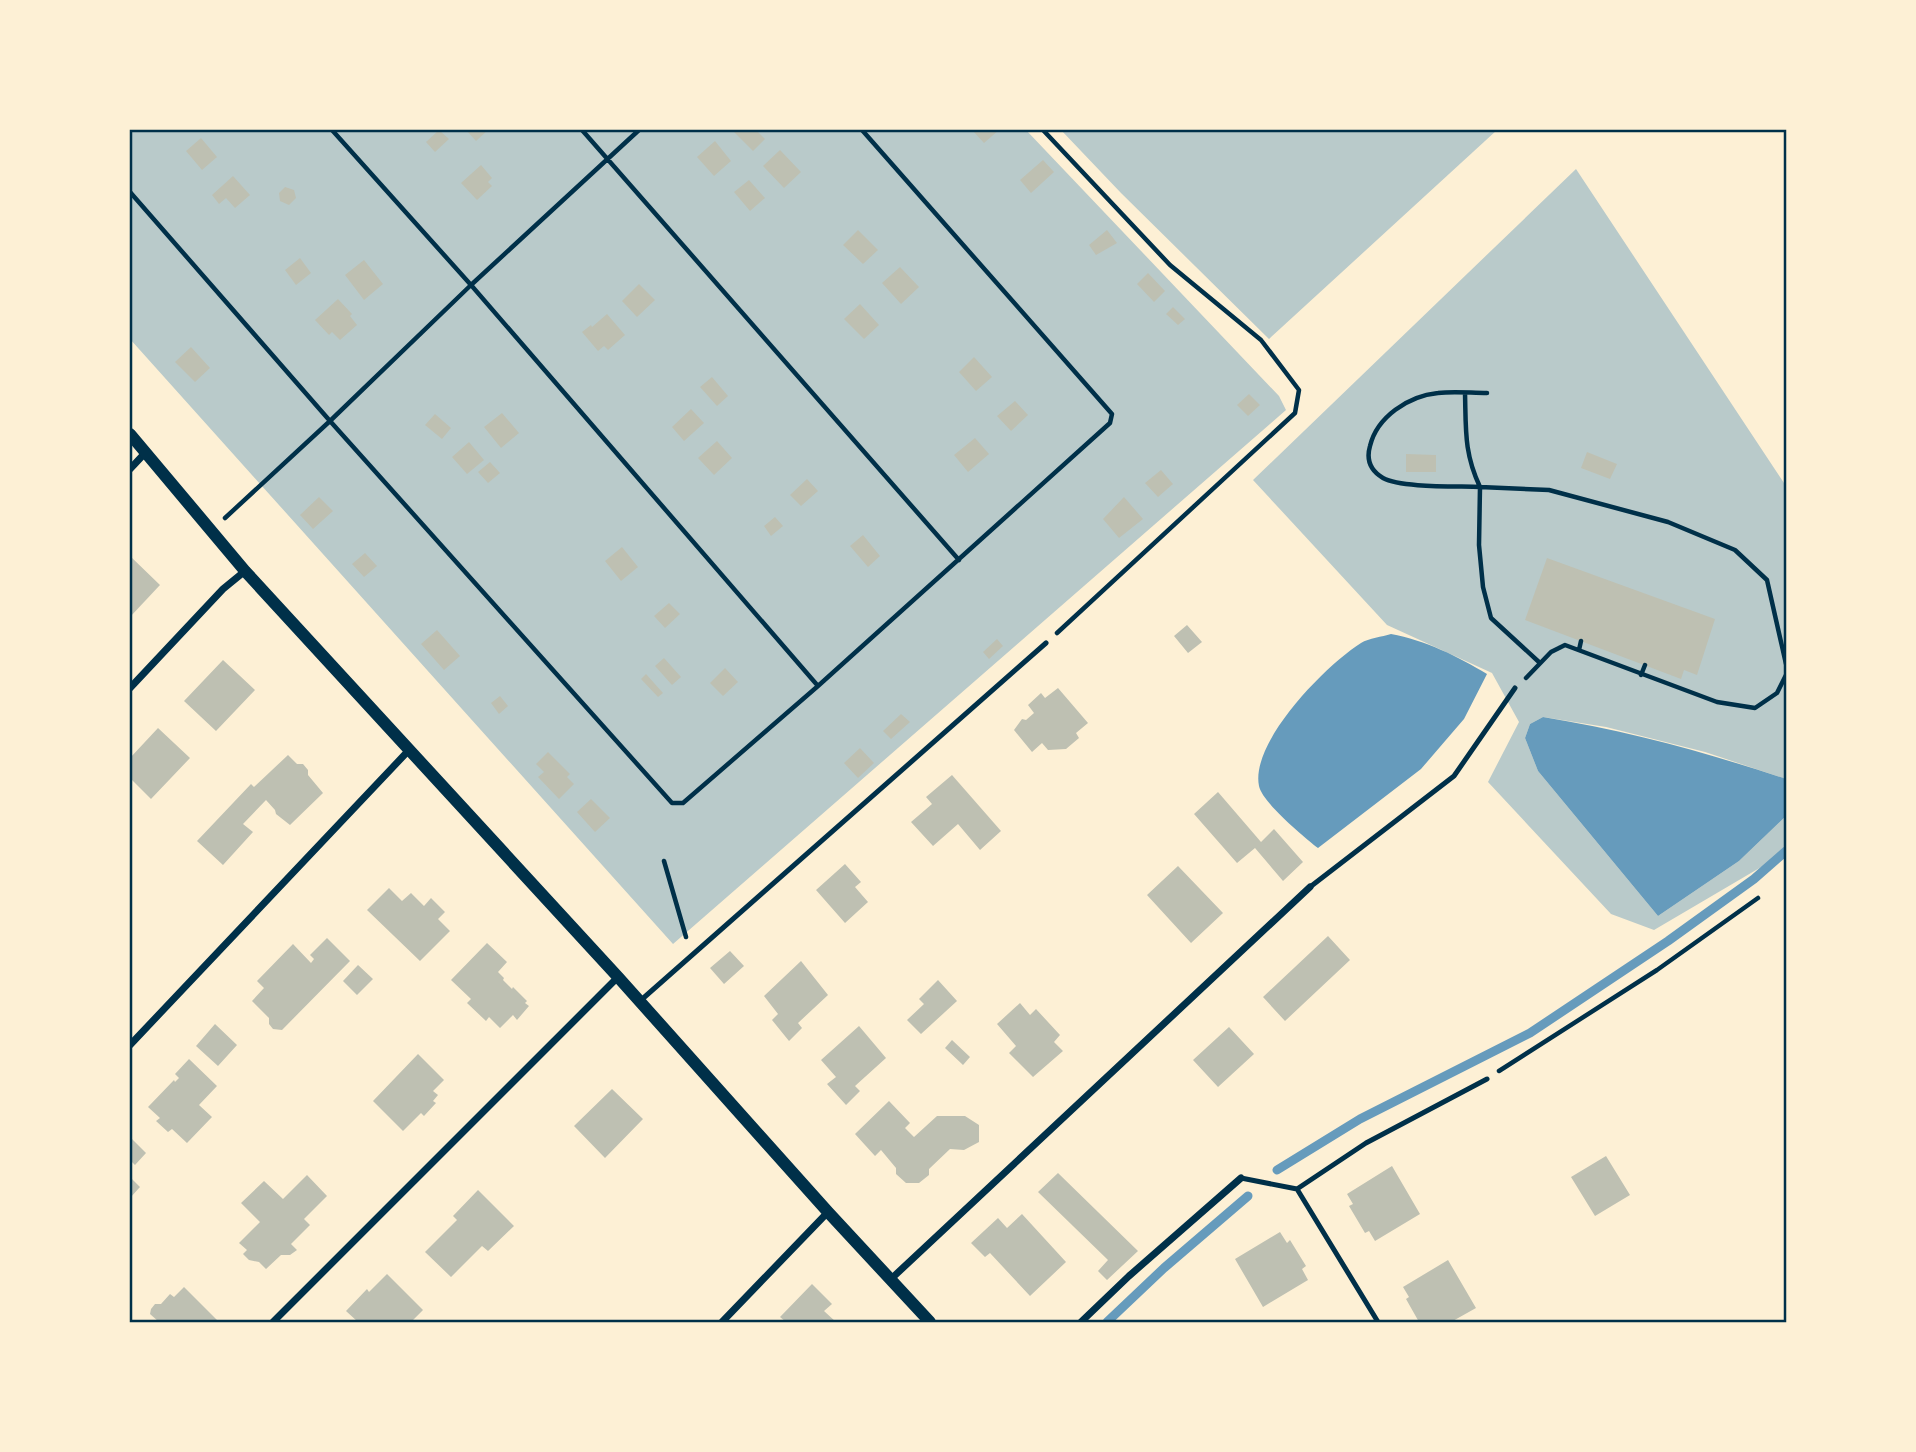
<svg xmlns="http://www.w3.org/2000/svg" width="1916" height="1452" font-family="'Fira Sans',sans-serif">
	<rect width="100%" height="100%" fill="#fdf0d5"/>
	<path fill="#b9caca" d="M130 130H1026L1279 396 1286 410 673 944 130 339Z
		M1061 130H1497L1269 339 1121 193Z
		M1576 169 1786 486V779L1705 752 1606 727 1543 717 1530 724 1525 738 1538 771 1658 916 1739 861 1786 816V846L1768 863 1654 930 1611 914 1488 782 1519 722 1492 673 1387 625 1253 480Z"/>
	<path fill="#669bbc" d="M1391 634C1425 640 1459 657 1487 674L1464 719 1421 769 1318 848C1304 837 1262 802 1259 786 1250 742 1326 665 1361 643 1369 638 1382 637 1391 634Z
		M1543 717C1628 731 1705 752 1786 779V816L1739 861 1658 916 1538 771 1525 738 1530 724Z"/>
	<g fill="none" stroke-linecap="round" stroke-linejoin="round">
		<path stroke="#669bbc" stroke-width="9" d="M1277 1170 1360 1119 1530 1033 1668 941 1754 879 1786 851
			M1107 1322 1164 1268 1248 1196"/>
	</g>
	<path fill="#bec0b2" d="M439 130 449 139 435 152 426 142Z
		M466 130H488L476 141Z
		M732 130H756L765 139 753 151Z
		M972 130H999L984 143Z
		M201 138 217 157 202 170 186 151Z
		M715 141 731 161 714 176 697 157Z
		M780 150 801 172 784 188 763 166Z
		M1043 160 1054 172 1031 193 1020 180Z
		M481 165 492 178 488 182 492 186 477 200 461 183Z
		M233 176 250 195 235 208 226 198 219 204 212 195Z
		M749 180 765 198 750 211 734 192Z
		M285 187 294 190 296 198 289 205 280 201 279 193Z
		M858 230 878 250 863 264 843 245Z
		M1107 230 1117 243 1096 255 1089 245Z
		M300 258 311 273 296 285 285 270Z
		M364 260 383 284 364 300 345 275Z
		M900 267 919 287 901 304 882 283Z
		M1148 273 1165 291 1154 302 1137 284Z
		M639 284 655 300 637 317 622 301Z
		M338 299 352 314 350 316 357 325 340 340 332 332 329 335 315 320Z
		M860 304 879 325 864 339 844 319Z
		M1173 307 1185 319 1178 325 1166 314Z
		M607 314 625 335 608 350 604 346 598 351 582 332 591 325 592 327Z
		M191 347 210 368 195 382 175 362Z
		M974 357 992 377 976 391 959 372Z
		M712 377 728 396 717 406 700 387Z
		M1249 394 1260 405 1248 416 1237 405Z
		M1015 401 1028 415 1011 431 997 416Z
		M691 409 704 423 684 441 672 427Z
		M502 413 519 433 501 448 484 427Z
		M435 414 451 428 442 439 425 425Z
		M975 438 989 454 968 472 954 455Z
		M717 441 732 458 714 475 698 458Z
		M469 442 484 460 467 474 452 457Z
		M1587 452 1617 464 1610 479 1581 468Z
		M1406 454 1436 455V472H1406Z
		M490 462 500 473 488 483 478 472Z
		M1161 470 1173 484 1158 497 1145 483Z
		M807 479 818 491 801 506 790 495Z
		M319 497 333 511 313 529 300 515Z
		M1124 497 1143 519 1119 538 1103 519Z
		M775 517 783 526 771 536 764 526Z
		M863 535 880 556 868 567 850 546Z
		M622 547 638 567 621 581 605 561Z
		M365 553 377 566 364 577 352 564Z
		M130 556 160 585 130 617Z
		M1547 558 1715 619 1697 675 1684 670 1681 679 1525 620Z
		M669 603 680 614 665 628 654 616Z
		M1187 625 1202 642 1188 653 1174 636Z
		M437 630 460 656 444 670 421 644Z
		M997 639 1003 646 989 659 983 652Z
		M664 658 681 677 672 685 655 666Z
		M223 660 255 690 216 731 184 701Z
		M725 668 738 682 723 696 710 683Z
		M646 674 663 693 658 697 641 679Z
		M1058 688 1088 723 1076 733 1079 738 1066 749 1048 750 1042 743 1032 752 1014 730 1022 719 1026 720 1034 713 1028 705 1041 693 1045 698Z
		M500 696 508 706 499 714 491 703Z
		M901 714 910 722 891 739 883 731Z
		M158 728 190 758 151 799 130 778V758Z
		M860 748 874 763 858 778 844 763Z
		M548 752 570 774 567 777 574 784 559 799 538 777 544 772 536 764Z
		M288 755 297 764H303L308 770V775L323 793 290 825 276 814 275 810 266 800 243 824 253 832 223 865 197 841 251 784 254 787Z
		M952 775 1001 831 980 850 958 824 933 846 911 822 932 804 926 797Z
		M1218 792 1261 842 1274 829 1303 862 1283 881 1255 848 1237 863 1194 814Z
		M591 799 610 818 595 832 577 812Z
		M845 864 861 882 855 887 868 902 845 923 816 890Z
		M1178 866 1223 913 1191 943 1147 895Z
		M389 888 402 901 411 893 424 906 431 898 445 912 438 919 450 931 420 961 367 910Z
		M1328 936 1350 960 1285 1021 1263 997Z
		M327 938 350 961 282 1030 273 1029 269 1024V1018L252 1001 264 988 257 981 293 944 311 963 314 959 310 955Z
		M487 943 507 962 498 972 504 978 503 980 512 989 513 987 527 1001 525 1003 529 1006 517 1020 513 1015 500 1028 489 1017 486 1021 467 1003 471 999 451 980Z
		M730 951 744 966 724 984 710 968Z
		M801 961 828 995 798 1023 802 1028 789 1041 772 1020 778 1014 764 996Z
		M358 965 373 979 357 995 343 981Z
		M938 980 957 1001 921 1034 907 1020 924 1004 919 999Z
		M1020 1003 1030 1015 1036 1009 1060 1035 1054 1042 1063 1051 1033 1077 1009 1053 1016 1046 997 1024Z
		M215 1024 237 1045 218 1066 196 1046Z
		M859 1026 886 1058 855 1086 860 1091 846 1105 827 1084 836 1077 821 1060Z
		M1229 1027 1254 1054 1218 1087 1193 1060Z
		M952 1040 970 1057 963 1065 945 1048Z
		M418 1054 444 1080 433 1091 438 1095 433 1101 436 1103 424 1116 421 1113 403 1131 373 1101Z
		M189 1059 217 1086 199 1105 212 1117 187 1143 172 1129 168 1132 156 1121 160 1118 148 1107 174 1080 175 1082 179 1078 175 1074Z
		M612 1089 643 1119 605 1158 574 1126Z
		M889 1101 910 1123 905 1128 914 1137 937 1116H965L979 1125V1142L964 1150 950 1149 929 1169V1175L919 1183H906L896 1174V1168L881 1150 875 1156 855 1134Z
		M130 1137 146 1153 135 1165 130 1160Z
		M1606 1156 1630 1195 1595 1216 1571 1177Z
		M1392 1166 1420 1214 1375 1241 1369 1231 1365 1233 1349 1206 1353 1204 1347 1194Z
		M1058 1173 1138 1251 1107 1280 1098 1271 1108 1260 1038 1192Z
		M307 1175 327 1196 304 1219 310 1225 291 1244 297 1250 290 1255H281L266 1269 259 1262 249 1260 243 1254 247 1250 239 1243 260 1222 241 1203 264 1181 283 1199Z
		M130 1177 140 1187 130 1198Z
		M478 1190 514 1226 488 1251 482 1246 451 1277 425 1252 457 1220 453 1216Z
		M1022 1214 1066 1262 1030 1296 990 1253 985 1257 971 1243 998 1218 1007 1228Z
		M1280 1232 1287 1243 1290 1240 1306 1266 1302 1269 1308 1280 1263 1307 1235 1259Z
		M1448 1260 1476 1308 1451 1322H1419L1406 1299 1409 1297 1403 1287Z
		M387 1274 423 1310 411 1322H358L346 1311 367 1289 369 1292Z
		M812 1284 832 1304 824 1311 836 1322H786L780 1317Z
		M184 1287 217 1320 215 1322H159L150 1314 151 1309 155 1304H161L170 1294 174 1297Z"/>
	<g fill="none" stroke-linecap="round" stroke-linejoin="round">
		<path stroke="#003049" stroke-width="4.5" d="M332 130 471 285 818 686
			M582 130 959 560
			M1043 130 1170 265 1261 340 1299 390 1295 413 1057 633
			M130 192 330 421 672 803H683L818 686 1110 423 1112 414 862 130
			M1465 393C1466 430 1464 453 1480 487 1458 486 1401 488 1383 478 1371 471 1366 460 1370 446 1377 417 1408 396 1438 393 1454 391 1471 393 1487 393
			M225 518 330 421 471 285 639 130
			M1579 650 1581 641
			M1540 663 1491 618 1483 587 1479 545 1480 487 1549 490 1668 522 1735 550 1767 580 1786 664
			M1641 675 1645 665
			M1526 678 1551 652 1565 645 1717 702 1755 708 1777 693 1786 675
			M664 861 686 937
			M1499 1071 1657 970 1758 898"/>
		<path stroke="#003049" stroke-width="5" d="M1310 887 1454 776 1515 688
			M640 1001 1046 643
			M1241 1178 1297 1189 1366 1143 1487 1079
			M1297 1189 1378 1322"/>
		<path stroke="#003049" stroke-width="7" d="M130 469 146 452
			M130 688 223 589 245 571
			M130 1045 410 749
			M891 1279 1310 887
			M273 1322 618 977
			M722 1322 828 1212
			M1081 1322 1129 1276 1241 1178"/>
		<path stroke="#003049" stroke-width="12" d="M130 434 245 571 618 977 828 1212 930 1322"/>
	</g>
	<rect width="1916" height="1452" fill="none" stroke="#fdf0d5" stroke-width="262"/>
	<rect x="131" y="131" width="1654" height="1190" fill="none" stroke="#003049" stroke-width="2.5"/>
</svg>
